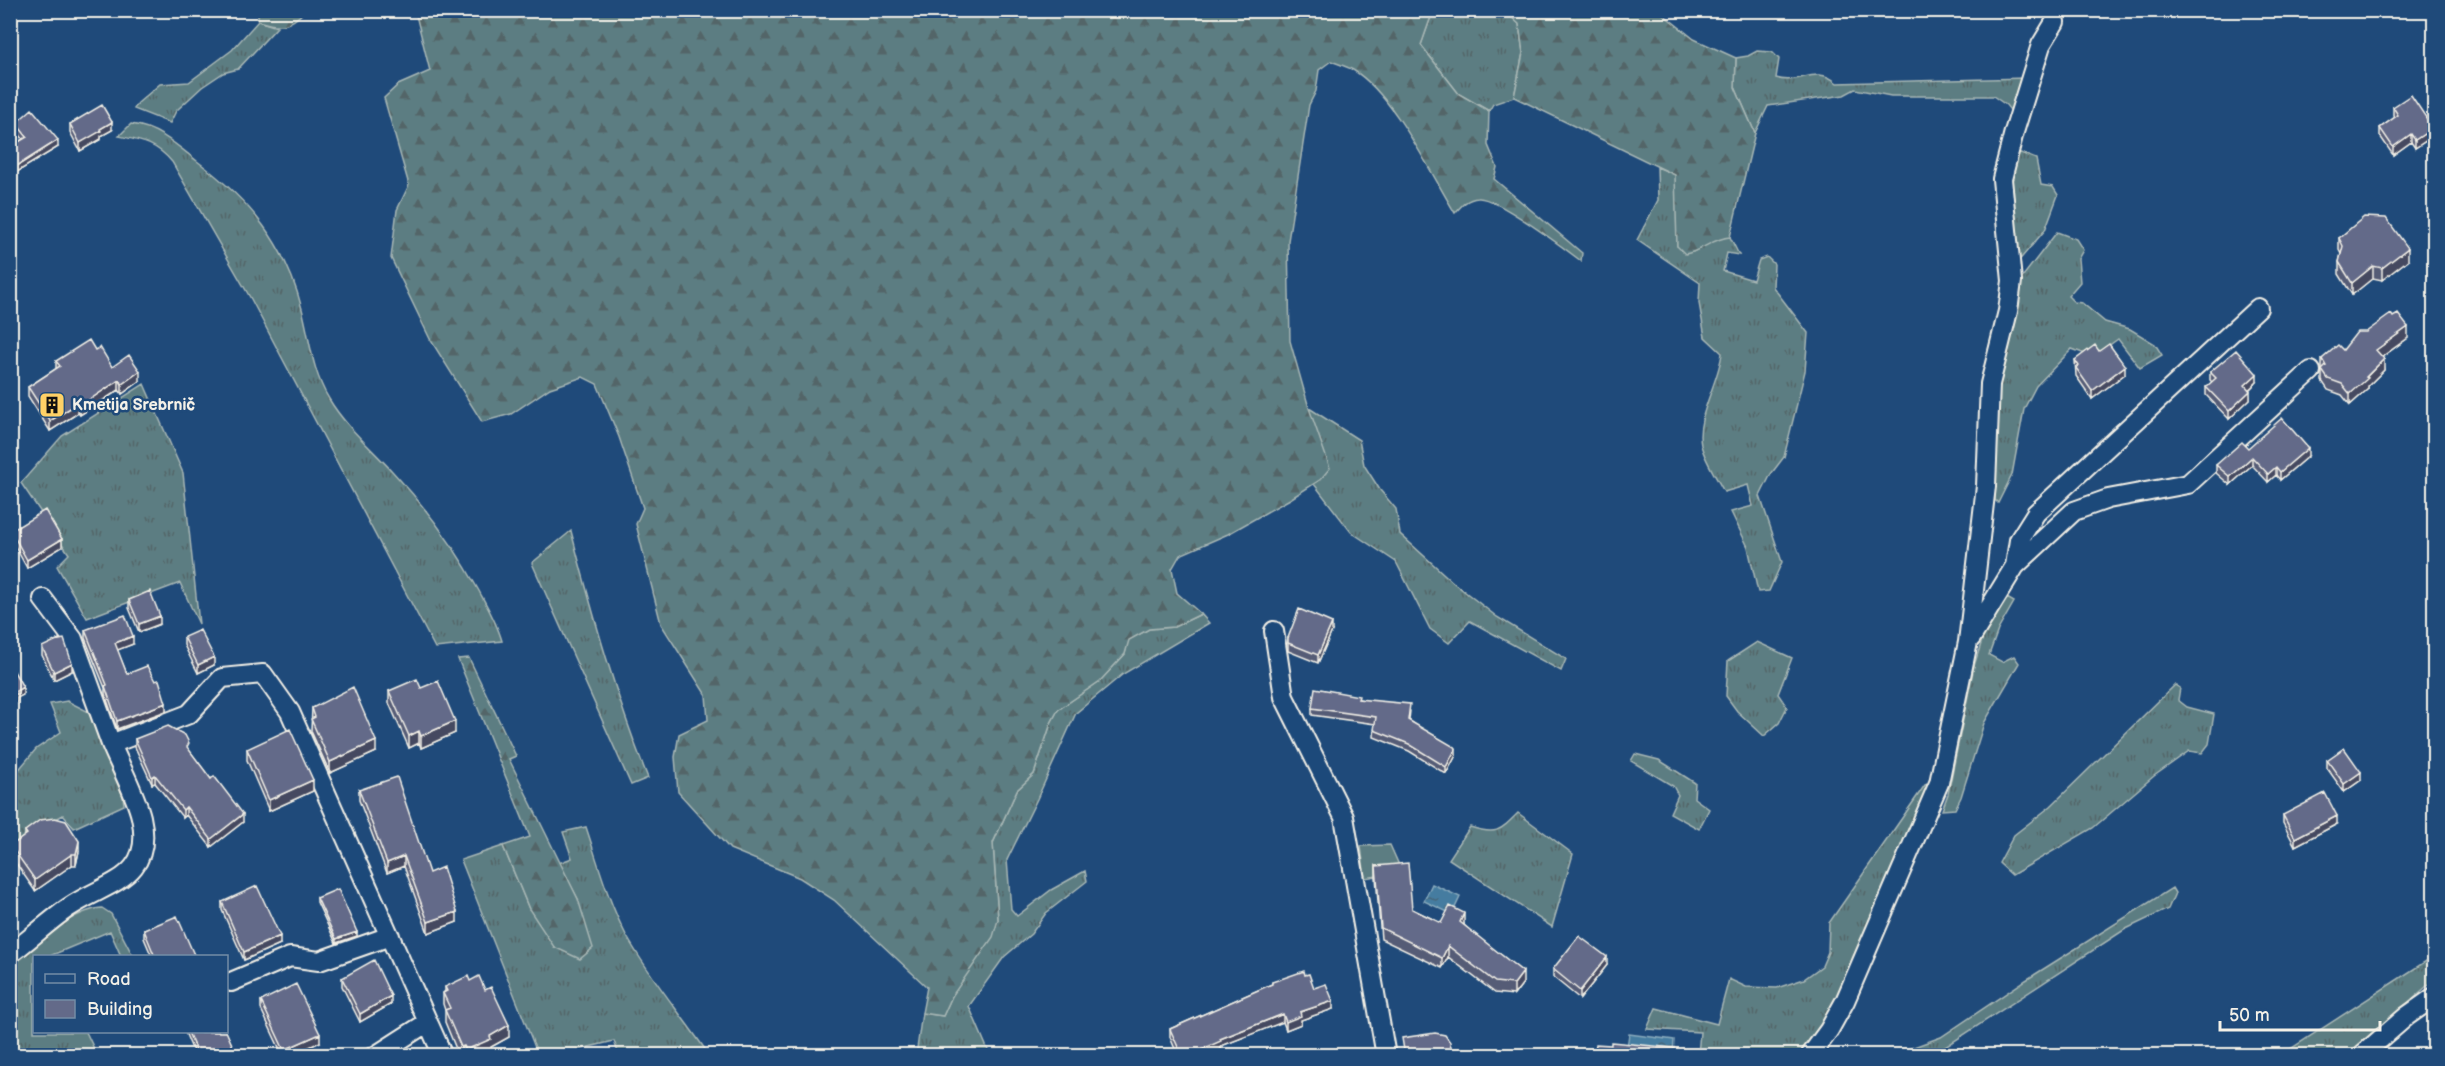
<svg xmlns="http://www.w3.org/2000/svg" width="2445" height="1066" font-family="'Balsamiq Sans',sans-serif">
	<defs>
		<pattern id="grass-tufts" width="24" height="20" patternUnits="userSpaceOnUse" patternTransform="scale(1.5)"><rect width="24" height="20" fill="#5c7d82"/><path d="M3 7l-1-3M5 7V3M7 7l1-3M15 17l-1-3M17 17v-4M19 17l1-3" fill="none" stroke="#536567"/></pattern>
		<pattern id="forest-firs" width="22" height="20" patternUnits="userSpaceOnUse" patternTransform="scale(1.5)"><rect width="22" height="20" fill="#5c7d82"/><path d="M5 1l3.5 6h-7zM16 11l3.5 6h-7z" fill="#536567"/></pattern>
		<pattern id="water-ripples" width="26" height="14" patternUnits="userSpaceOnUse" patternTransform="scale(1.5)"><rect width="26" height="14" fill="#447ca0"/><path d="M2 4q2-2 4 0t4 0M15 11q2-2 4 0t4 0" fill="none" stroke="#466578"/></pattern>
	</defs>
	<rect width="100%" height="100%" fill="#1f4a7a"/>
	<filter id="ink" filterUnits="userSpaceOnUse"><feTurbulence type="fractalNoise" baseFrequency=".0167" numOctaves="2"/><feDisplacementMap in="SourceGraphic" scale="12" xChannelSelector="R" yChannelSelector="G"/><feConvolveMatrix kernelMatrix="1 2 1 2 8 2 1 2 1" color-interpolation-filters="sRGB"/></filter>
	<g filter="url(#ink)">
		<path fill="url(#grass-tufts)" stroke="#a8b7b5" stroke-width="1.5" d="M1433 11H1505L1519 24 1523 53 1514 97 1493 104 1489 111 1459 94 1421 45Z
			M258 21 277 27 238 69 223 73 202 87 176 111 170 123 134 109 138 103 160 84 189 82 232 50Z
			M1757 51 1772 52 1779 59 1776 78C1800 86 1815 64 1837 83L2025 78 2014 115 2006 105 1993 96H1891L1855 89 1844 95 1768 106 1755 133 1735 87 1736 58 1748 56Z
			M131 124C157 127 177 145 197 161 249 200 286 244 302 309 310 340 312 371 329 399 345 426 371 448 392 471 426 507 455 547 479 591 488 608 497 623 502 641L435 648 251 299 172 162C156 143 142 141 119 136Z
			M2018 152 2036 159 2041 185 2053 187 2058 195 2045 230 2017 263 2008 197Z
			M1657 167 1676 175 1677 246 1693 252 1718 238 1730 237 1739 255 1727 253 1723 271 1753 280 1759 260 1767 257 1774 264 1773 287 1808 333 1805 371 1784 457 1771 474 1760 496 1782 562 1769 591 1758 592 1748 547 1731 512 1753 506 1748 485 1724 492C1717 478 1705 461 1701 445 1695 418 1719 382 1722 353L1705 337 1699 303 1700 283 1637 240 1658 200Z
			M2057 232 2076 239 2083 250 2078 259 2080 282 2068 296 2074 302 2082 303 2105 322 2130 329 2155 344 2162 355 2140 368 2118 339 2093 357 2072 349 2036 386 2024 409 2012 475 1998 503 1995 500 1997 397 2016 310 2020 280Z
			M144 384 183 473 199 624 180 583 87 618 57 566 69 554 21 483 62 436Z
			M1309 408 1359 440 1364 465 1380 490 1396 509 1400 534 1455 584 1497 617 1566 659 1561 671 1470 621 1449 643 1430 629 1396 562 1351 532 1314 484 1320 480Z
			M571 531C593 615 616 698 648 778L631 785 532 563Z
			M2007 598 2014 602 1998 630 1989 655 2002 662 2014 656 2019 663 1984 723 1961 797 1955 809 1942 810 1948 794 1974 666 1984 634Z
			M1201 614 1209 623 1123 674 1076 713 1037 799 1007 860 1011 909 1017 916 1051 890 1085 871 1087 881 1046 913 1031 934 1004 957 969 1006 990 1055 916 1056 922 1013 943 1016 952 996 998 920 993 843 1017 790 1034 774 1051 723 1058 710 1100 681 1125 654 1128 640 1149 629 1174 627Z
			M1757 642 1792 658 1778 694 1787 707 1779 723 1764 736 1737 711 1726 696 1728 661Z
			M2175 685 2180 688 2178 700 2187 707 2214 714 2209 744 2202 753 2189 751 2154 776 2093 828 2012 875 1999 863 2014 835 2051 806Z
			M67 701 91 713 123 796 124 805 74 828 63 815 11 845V779L36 749 61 732 50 704Z
			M1635 754 1659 760 1695 783 1694 798 1709 809 1699 829 1670 813 1678 795 1673 786 1631 761Z
			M1931 783 1839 998 1804 1055H1698L1700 1032 1647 1029 1656 1008 1717 1024 1729 979 1746 987 1777 988 1804 979 1822 966 1828 952 1829 923 1925 785Z
			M1518 813 1573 854 1552 927 1449 859 1470 827C1496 835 1499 832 1518 813Z
			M586 827C598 863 608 901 626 935 650 978 682 1015 709 1055H619L614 1041 556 1055H538L461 860 503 846 529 909 578 899 559 863 572 858 563 832Z
			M2172 888 2175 893 2168 909 2124 930 1933 1055H1892L1941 1037 2026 980Z
			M102 908 111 914 133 956H121L110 931 52 955V956H34V1032H86L97 1055H11L10 965C33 945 72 910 102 908Z
			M2434 956V980L2347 1055H2281Z"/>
		<path fill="url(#forest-firs)" stroke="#a8b7b5" stroke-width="1.5" d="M258 11V10L305 11C288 28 280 28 258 21Z
			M415 11H1433L1421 45 1459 94 1489 111 1488 145 1497 167 1494 179 1582 253 1581 261C1564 248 1495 196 1478 198 1467 199 1462 205 1455 213 1430 172 1393 94 1353 70 1346 66 1338 64 1331 61L1319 70 1316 91 1309 105 1288 241 1290 341 1309 408 1330 468 1320 480 1290 499 1228 534 1180 555 1172 569 1177 593 1201 614 1174 627 1149 629 1129 640 1125 654 1100 681 1058 710 1051 723 1034 774 1017 790 993 843 998 920 993 937 952 996 943 1016 922 1013 927 987 834 900 800 878 730 849 678 792 675 757 679 734 708 720 706 695 661 624 636 524 643 508 619 437 597 384 583 377 550 388 511 414 482 422 430 339 391 258 397 210 409 185 384 98 398 85 430 71Z
			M1505 11H1659L1694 39 1736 58 1735 87 1755 133 1730 237C1713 238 1702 251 1685 254L1677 246 1675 175 1514 97 1523 53 1519 24Z
			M469 658 516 756 509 759 578 899 593 948 580 959 554 947 529 909 503 846 530 837 458 659Z"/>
		<path fill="#5c7d82" stroke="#a8b7b5" stroke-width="1.5" d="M1390 845 1402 872 1365 878 1361 846Z"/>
		<path fill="url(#water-ripples)" stroke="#8aabbd" stroke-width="1.5" d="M1432 884 1460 897 1452 914 1424 901Z
			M1629 1034 1674 1040 1673 1053 1627 1047Z"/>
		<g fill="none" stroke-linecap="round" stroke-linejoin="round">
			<defs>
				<path id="street" d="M2015 566 2019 540 2036 513 2258 308
					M43 599 73 639 111 744
					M1274 631 1284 697 1344 817 1386 1056
					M1971 638 2015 566 2074 511 2108 499 2188 484 2311 371
					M10 954C30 939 48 922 68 908 105 882 155 880 141 817 136 795 120 766 111 744L189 714 222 678 263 674 290 712 443 1056
					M231 982 290 957 319 961 390 936
					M375 1056 428 1022
					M1810 1056 1829 1030 1845 1001 1939 783 1968 642 1986 486 1990 384 2008 311 2012 281 2002 179 2014 132 2041 45 2055 22
					M2361 1056 2407 1016 2434 997"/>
			</defs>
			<use href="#street" stroke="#f4f1e8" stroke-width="22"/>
			<use href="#street" stroke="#1f4a7a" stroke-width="18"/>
		</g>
		<path fill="#555b76" stroke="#f4f1e8" stroke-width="1.5" d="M2393 107 2433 136 2415 148 2411 142 2393 155 2380 136V128L2395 117 2393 115Z
			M16 123 58 147 17 172 10 162V147L23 139 16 130Z
			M70 124 112 130 101 136V139L80 151 70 132Z
			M2339 238 2408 260 2382 280 2373 278 2352 295 2339 274V262L2341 254 2339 250Z
			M2408 338 2382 357 2384 370 2368 386V389L2350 405 2342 395 2328 390 2322 381V359L2343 350Z
			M95 350 112 367 140 381 122 394 119 390 80 415 78 413 50 431 28 396V387L56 369V361Z
			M2099 351 2125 374 2092 399 2076 376 2075 360Z
			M2210 372 2257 382 2249 390 2250 399 2229 419 2206 395V387L2212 382 2210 380Z
			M2248 448 2308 456 2280 480 2276 475 2268 482 2252 465 2230 485 2216 473V465Z
			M11 531 62 547 27 568 11 539Z
			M129 600 160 624 139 632 129 608Z
			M85 630 133 644 117 650 127 674 166 711 117 729 105 694V688L85 638Z
			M1332 631 1318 663 1288 651V638Z
			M184 637 214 665 198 673 184 645Z
			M42 647 72 671 54 680 42 655Z
			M421 688 455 733 421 748 419 743 409 748 389 703V691Z
			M1359 699 1410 711 1409 720 1456 755 1446 774 1409 751 1374 737 1375 724 1312 715V708Z
			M312 708 376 752 330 773 311 731Z
			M135 739 189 750 243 822 211 847 186 815 183 818 155 783 152 784 135 747Z
			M247 749 313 791 269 811 247 760Z
			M2327 760 2361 780 2344 792 2327 768Z
			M359 790 429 873 457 922 428 933 404 866 387 873 359 800Z
			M2283 815 2337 824 2295 846 2283 823Z
			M25 831 79 851 76 865H72L35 891 11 856V846L25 836Z
			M1376 866 1412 909 1441 923 1464 924V925L1523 983 1514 995 1495 993 1448 957 1442 968 1381 939 1376 877Z
			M317 898 357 936 336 943 317 902Z
			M222 902 280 944 244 960 222 910Z
			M144 930 195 957H152L144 938Z
			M1607 965 1580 999 1553 977V969Z
			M1305 975 1314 988 1333 1009 1301 1020V1024L1286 1030 1283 1022 1221 1046V1049L1206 1056H1178L1170 1037V1029L1272 984V982Z
			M342 978 391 1004 360 1022 342 986Z
			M470 981 485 990 509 1037 491 1047V1051L480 1056H459L445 1022V1010L443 1004V993L445 991V987Z
			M261 1001 320 1042 290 1056H283L261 1009Z
			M185 1032H226L237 1056H195Z"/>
		<path fill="#454a60" stroke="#f4f1e8" stroke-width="1.5" d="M112 122V130L101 136V139L80 151V143L100 129Z
			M2433 128V136L2415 148V140Z
			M2411 134V142L2393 155V147Z
			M58 140V147L17 172V166Z
			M2408 248V260L2382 280V268Z
			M2373 266V278L2352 295V283Z
			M2408 327V338L2376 361V350Z
			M2384 359V370L2368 386V389L2350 405V394Z
			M2125 366V374L2092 399V391Z
			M140 371V381L122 394V384Z
			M2257 374V382L2245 393V385Z
			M119 380V390L80 415V406Z
			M2250 391V399L2229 419V411Z
			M78 403V413L50 431V421Z
			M2308 448V456L2280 480V472Z
			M2252 457V465L2230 485V477Z
			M2276 467V475L2268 482V474Z
			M62 539V547L27 568V560Z
			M160 616V624L139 632V624Z
			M1332 623V631L1318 663V655Z
			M133 636V644L115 651V643Z
			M214 657V665L198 673V665Z
			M72 663V671L54 680V672Z
			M23 687V695L17 698V702L10 706V698L16 691Z
			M166 703V711L117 729V721Z
			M455 721V733L421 748V736Z
			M419 731V743L409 748V736Z
			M376 741V752L330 773V762Z
			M1456 748V755L1446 774V767Z
			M2361 772V780L2344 792V784Z
			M155 775V783L152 784V777Z
			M313 780V791L269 811V800Z
			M186 807V815L183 818V810Z
			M243 814V822L211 847V839Z
			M2337 816V824L2295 846V838Z
			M79 841V851L76 865V854Z
			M72 854V865L35 891V880Z
			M404 856V866L387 873V863Z
			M457 912V922L428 933V922Z
			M1464 913V924L1460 933V922Z
			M357 932V936L336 943V939Z
			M280 936V944L244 960V952Z
			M1448 946V957L1442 968V958Z
			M1607 957V965L1580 999V991Z
			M1523 972V983L1514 995V984Z
			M391 996V1004L360 1022V1014Z
			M1333 1001V1009L1301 1020V1024L1286 1030V1022L1300 1012Z
			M1283 1014V1022L1221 1046V1049L1206 1056H1196L1203 1049 1220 1039Z
			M509 1025V1037L491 1047V1051L480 1056H466V1050Z
			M320 1034V1042L290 1056H284V1050Z
			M464 1046V1056H461V1047Z"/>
		<path fill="#636a89" stroke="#f4f1e8" stroke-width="1.5" d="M2411 95 2433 128 2415 140 2411 134 2393 147 2380 128 2398 115 2393 107Z
			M102 105 112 122 100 129 101 131 80 143 70 124Z
			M32 109 58 140 17 166 10 155V147L27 137 16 123Z
			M2364 217 2386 218 2408 248 2382 268 2373 266 2352 283 2339 262 2343 246 2339 238Z
			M2391 314 2393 317 2398 314 2408 327 2376 350 2384 359 2366 377 2368 378 2350 394 2342 384 2328 379 2322 370 2326 366 2322 359 2338 345 2343 350 2357 332H2366Z
			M89 340 95 350 100 347 112 367 129 355 140 371 122 384 119 380 80 406 78 403 50 421 28 387 60 366 56 361Z
			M2109 344 2125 366 2092 391 2076 368 2079 366 2075 360 2095 345 2099 351Z
			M2236 350 2257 374 2245 385 2250 391 2229 411 2206 387 2216 378 2210 372Z
			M2282 418 2308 448 2280 472 2276 467 2268 474 2252 457 2230 477 2216 465 2242 442 2248 448Z
			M45 510 62 539 27 560 11 531Z
			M150 591 160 616 139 624 129 600Z
			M1299 609 1332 623 1318 655 1288 643V638Z
			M125 615 133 636 115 643 127 674 147 666 155 681 159 680 166 703 117 721 105 686 107 685 85 630Z
			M200 630 214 657 198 665 184 637Z
			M59 639V640L64 639 72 663 54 672 42 647Z
			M12 668 23 687 16 691 17 694 10 698V669Z
			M417 679 421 688 438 681 455 721 421 736 419 731 409 736 389 691Z
			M353 687 376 741 330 762 311 719 315 717 312 708Z
			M1315 688 1359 696 1358 699 1410 704 1408 720 1456 748 1446 767 1409 744 1374 730 1376 717 1312 708Z
			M168 726 185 735 189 743 187 747 211 779 214 776 243 814 211 839 186 807 183 810 155 775 152 777 135 739Z
			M290 729 313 780 269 800 247 749Z
			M2344 748 2361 772 2344 784 2327 760Z
			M397 777 429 873 443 867 457 912 428 922 404 856 387 863 359 790Z
			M2325 793 2337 816 2295 838 2283 815Z
			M55 818 66 821 79 841 76 854H72L35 880 11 846 27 834 25 831 40 820Z
			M1408 863 1412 909 1441 923 1450 906 1464 913 1460 922 1523 972 1514 984 1495 982 1448 946 1442 958 1381 928 1376 866Z
			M257 886 280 936 244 952 222 902Z
			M338 889 357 932 336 939 317 898Z
			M177 916 195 957H155L144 930Z
			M1579 936 1607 957 1580 991 1553 969Z
			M374 960 391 996 360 1014 342 978Z
			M1304 971 1305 975 1309 974 1314 988 1326 984 1333 1001 1300 1012 1301 1016 1286 1022 1283 1014 1220 1039 1221 1041 1203 1049 1204 1052 1196 1056H1182L1170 1029 1272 984V982Z
			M468 976 470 981 479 976 485 990 491 987 509 1025 490 1036 491 1039 466 1050 464 1046 461 1047 445 1010 450 1008 443 993 447 991 445 987Z
			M296 984 320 1034 284 1050 261 1001Z
			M226 1031 237 1056H198L188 1032H226Z
			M1435 1033 1445 1035 1450 1042 1452 1056H1405L1402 1038Z
			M1611 1042 1674 1048V1052H1678L1677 1056H1594L1596 1044 1611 1045Z"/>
	</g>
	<defs>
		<symbol id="building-square" viewBox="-11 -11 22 22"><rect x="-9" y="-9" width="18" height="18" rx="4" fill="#ffd166" stroke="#1f4a7a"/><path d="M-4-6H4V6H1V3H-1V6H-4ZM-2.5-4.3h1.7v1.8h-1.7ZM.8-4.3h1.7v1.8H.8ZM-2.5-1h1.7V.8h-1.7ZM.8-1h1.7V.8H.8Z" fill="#111"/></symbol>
	</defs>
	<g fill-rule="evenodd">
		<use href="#building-square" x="37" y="390" width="30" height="30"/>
	</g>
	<g text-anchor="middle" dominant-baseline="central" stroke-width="5" stroke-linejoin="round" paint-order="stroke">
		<g font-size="16" font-weight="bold" fill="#f4f1e8" stroke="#1f4a7a" text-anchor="start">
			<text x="72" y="405">Kmetija Srebrnič</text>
		</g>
	</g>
	<rect width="2445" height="1066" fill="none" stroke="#1f4a7a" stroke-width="36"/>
	<rect x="18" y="18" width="2409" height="1030" fill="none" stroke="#f4f1e8" stroke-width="2" filter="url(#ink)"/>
	<rect x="33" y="955" width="195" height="78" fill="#1f4a7a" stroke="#748da6" stroke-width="1.5"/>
	<rect x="45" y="974" width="30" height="9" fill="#1f4a7a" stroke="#748da6" stroke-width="1.5"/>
	<text x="87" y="985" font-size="18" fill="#f4f1e8">Road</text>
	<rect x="45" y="1000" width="30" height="18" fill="#636a89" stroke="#748da6" stroke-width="1.5"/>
	<text x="87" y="1015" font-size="18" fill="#f4f1e8">Building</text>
	<path d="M2220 1021v9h160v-9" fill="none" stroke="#f4f1e8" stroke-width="3"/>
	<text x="2229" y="1021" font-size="18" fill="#f4f1e8" stroke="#1f4a7a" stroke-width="4.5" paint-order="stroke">50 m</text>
</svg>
